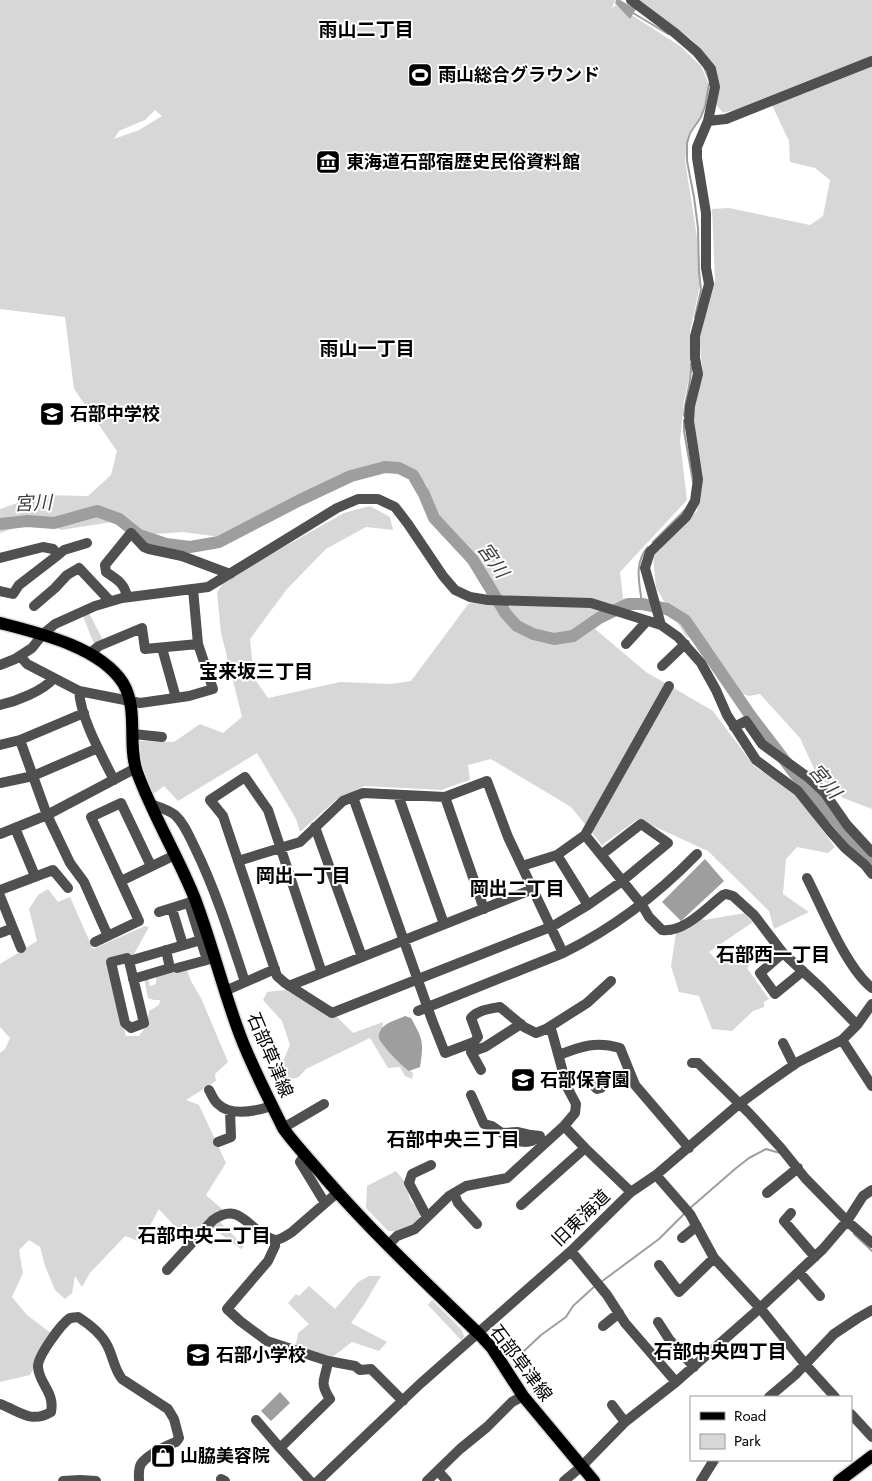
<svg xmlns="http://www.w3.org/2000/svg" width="872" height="1481" font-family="Jost,'Noto Sans JP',sans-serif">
	<rect width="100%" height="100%" fill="#fff"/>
	<path fill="#d7d7d7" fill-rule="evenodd" d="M0 0H615L612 8 616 5 680 46 701 66 709 85 702 114 688 134 685 161 697 237 701 280 690 332V373L684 401 680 441 687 500 620 572 624 605 595 629 646 672 713 711 754 766 795 793 835 847 828 853 797 847 786 859 783 894 809 912 774 929 769 911 708 851 638 819 602 845 571 807 491 759 468 765 470 780 441 790 364 786 336 800 300 832 296 819 257 753 178 801 164 786 152 795 141 767 140 741 174 742 200 724 223 733 242 717 221 633 217 593 225 580 344 513 370 506 390 517 393 530 366 527 326 549 287 589 250 639 254 678 268 698 340 682 391 684 411 681 469 603 524 605 499 596 439 515 426 484 401 465H383L346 484 221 537 183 532 142 535 125 520 61 530 38 520 0 533V509L40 495 88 496 111 475 117 451 74 389 65 317 0 309ZM155 110 162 116 139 130 114 139 119 131 145 120Z
		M639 0H872V809L843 798 817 775 800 738 760 694 749 696 740 693 712 653 685 635 656 588 653 555 697 511 703 475 691 416 703 375 699 338 715 281 712 209 729 208 810 225 823 216 830 180 815 168 790 162 789 141 770 101 723 113 714 102 705 55 692 40Z
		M89 613 103 640 94 644 83 616Z
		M48 889 58 902 70 897 93 949 145 926 149 927 134 954 108 965 126 1036H139L147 1025 149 1011 159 1005 160 1000H154L148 998 144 978 148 977 150 986 156 984V974L186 968 191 981 201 998 228 1062 215 1074 216 1081 186 1100 199 1105 226 1163 206 1195 222 1209 219 1221 244 1246 241 1249 207 1224 186 1239 159 1209 141 1242 125 1236 90 1273 82 1287 75 1276 72 1293 65 1299 55 1290 45 1266 40 1247 29 1240 19 1250 23 1273 12 1297 27 1315 52 1334 30 1375 0 1382V1053L5 1049 10 1038 0 1027V964L37 941 29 909 38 895Z
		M745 913 753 922 709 952 722 966V964L735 958 750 964 747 968 769 999 764 1002V1007L753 1011 732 1031 712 1029 699 996 679 992 671 966 676 933 701 917 704 920Z
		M285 990 334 1014 353 1033 383 1022 382 1031 396 1059 413 1073 412 1079 405 1076 400 1067 388 1068 370 1038 306 1069C296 1082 291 1080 277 1075L290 1045 282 1021 263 1000 267 992Z
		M396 1171 405 1182 410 1200 422 1213C412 1228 406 1232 388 1231L366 1208 367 1186Z
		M369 1276H381L365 1303 351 1323 387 1342 379 1351 352 1342 331 1358 295 1350 298 1333 309 1324 288 1303 296 1294 299 1296 309 1286 335 1309 358 1282Z
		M432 1300 462 1330 464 1336 462 1341 428 1305Z"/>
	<path fill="#9e9e9e" d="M616 0H620L636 9 630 19 615 3Z
		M705 859 724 881 681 921 662 902Z
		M405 1016 411 1018C423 1040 424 1041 420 1067L409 1071C403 1067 381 1045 379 1038 378 1035 381 1029 383 1027 388 1022 399 1019 405 1016Z
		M280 1392 290 1403 271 1421 261 1411Z"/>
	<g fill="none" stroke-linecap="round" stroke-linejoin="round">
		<path stroke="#9e9e9e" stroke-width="2" d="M633 13 668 34
			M704 67 708 77
			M695 317 701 290 699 272 698 228 694 197 687 161V143L690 133 701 117 705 106 709 84
			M684 416C685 398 692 382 691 364
			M684 420V431L693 482
			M653 542 685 510
			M642 604C640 585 633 563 648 547
			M689 1209 735 1169 749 1158 766 1149 780 1153
			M854 1234 872 1251
			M601 1282 659 1239 684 1214
			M522 1353 541 1335 566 1317 573 1306 595 1286"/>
		<path stroke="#9e9e9e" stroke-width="12" d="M0 524 27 521 54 523 97 511 119 519 139 535 166 544 190 547 219 542 300 500 351 476 385 467 399 468 413 475 424 494 434 518 473 560 506 614 517 626 533 634 554 639 573 636 599 618 628 604H642L667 609 685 620 750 715 795 774 832 816 872 864"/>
		<defs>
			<path id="major" d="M0 623C39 633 100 647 123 683 139 710 127 744 137 772 153 816 178 856 195 899 212 944 223 990 240 1035 252 1067 268 1097 283 1128 295 1145 311 1161 325 1178 373 1233 426 1283 479 1334L492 1348 523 1396 594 1481
				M839 1481 872 1456"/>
		</defs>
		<use href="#major" stroke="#dbdbdb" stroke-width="15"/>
		<path stroke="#505050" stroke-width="10" d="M631 0 675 33 697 52 711 69 715 87 708 121 697 147V158L706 213V268L709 284 695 336V358L698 374 690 406 689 421 698 479 695 501 686 517 650 552 645 568 661 625
			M708 121 726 119 872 61
			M0 558 43 547 53 549 58 555 64 550 87 543
			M0 591 13 594 19 585 58 555
			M127 597C125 584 117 579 106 572L105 565 131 533 144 547 149 549 182 556 230 574
			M34 606 55 588 67 575 79 568 110 601
			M626 644 647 621
			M162 648 176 698
			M89 654 99 646 142 628 145 649 198 644
			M20 656 27 664 79 691 140 703 189 696 213 689 198 644 193 589
			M0 665 15 659 32 648 43 634 55 624 95 606 122 598 208 587 337 508 358 499H378L395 507 408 524 443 576 455 590 470 597 488 600 591 603 661 625 678 637 701 663 716 690 727 715 756 760 798 791 830 831 845 848 865 865 872 874
			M662 666 685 644
			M669 686 585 835 642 905 649 917 662 930C684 933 706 908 723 895L726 894 733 896 754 915 783 953 821 988 857 1025
			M79 691C81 719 101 754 114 780
			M0 705C17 701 43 691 54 678
			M734 727 746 721 762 744 809 778 824 792 847 825 872 852
			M133 734 162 737
			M20 740 47 815 70 863 84 882 108 936
			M0 745 20 740 84 713
			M0 783 33 776 98 748
			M398 795 444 924
			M353 797 432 1020 445 1053 474 1042 478 1037 471 1018C478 1010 489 1009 500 1007L524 1027 536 1033 546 1029 552 1032 567 1087 576 1104 575 1113 564 1126 507 1178 466 1186 449 1196 415 1229 397 1236 388 1245
			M445 797 484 909
			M150 804C159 807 167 809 175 815 184 823 189 836 195 848 216 891 230 936 245 982
			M315 827 362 957
			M15 828 35 876
			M0 834 47 815 136 768
			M557 855 588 905
			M238 861 300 842 343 801 363 793 445 797 487 781 508 837 563 953
			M522 866 557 855 585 835
			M807 878C822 907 846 968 872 988
			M121 881 175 855
			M0 890 53 870 68 888
			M0 896 21 948
			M172 909 183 945
			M159 912 194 901
			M0 933 13 928
			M95 942 139 921 91 817 121 803 151 866
			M783 953 760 973 775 994 803 971
			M129 961 127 958 111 962 125 1023 131 1028 144 1023 129 961 208 938
			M177 968 207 960 189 903
			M322 973 268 810 245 777 210 800 223 816 277 976 285 983 332 1013 553 926 588 905 621 882 668 843 641 824 601 855
			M133 979 170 968 166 950
			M289 986 533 889
			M225 991 275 969
			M418 1011 563 953C614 928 658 894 697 854
			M546 1029 587 1003 611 981
			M842 1040 872 1086
			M783 1043 794 1065
			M559 1055C582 1046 596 1041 620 1048L635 1085 689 1148
			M692 1063H698L749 1113 781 1148 805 1178 847 1221 872 1243
			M481 1070 471 1052 485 1047 521 1024
			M565 1079 589 1081 597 1089 601 1088
			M209 1090C212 1095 214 1101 218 1104 231 1117 256 1111 272 1106
			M471 1095 484 1124 492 1126 502 1133 518 1132 531 1135 540 1136
			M564 1126 585 1148 631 1192
			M283 1128 324 1104
			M508 1137C519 1142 529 1145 538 1137
			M218 1142 231 1137 230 1111
			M305 1155 300 1162 325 1203
			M656 1175 690 1214 714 1258 760 1308 805 1364 835 1397
			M454 1193 458 1203 477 1224
			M767 1193 798 1168
			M521 1205 585 1148
			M791 1213 784 1221 815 1257
			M427 1217 409 1183 412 1174 431 1165
			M682 1238 697 1226
			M275 1240V1246L268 1261 227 1309 240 1321 267 1341 328 1361C326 1379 318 1381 330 1399L280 1448 310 1481
			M571 1251 607 1295 625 1323 676 1382
			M659 1265 679 1292 714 1258
			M167 1270 213 1220C237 1203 245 1223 264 1235 267 1237 271 1239 275 1240 281 1240 287 1235 292 1232L338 1192
			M799 1272 820 1296
			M658 1322 669 1339 694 1367
			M603 1326 619 1313
			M328 1361 355 1366 360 1370 371 1369 403 1401
			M769 1397 795 1375 834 1334 858 1318 872 1310
			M0 1404C19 1411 31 1424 51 1412 55 1392 39 1384 38 1367 37 1357 61 1324 70 1318 71 1318 77 1317 78 1317 89 1324 101 1333 107 1345 113 1356 114 1369 122 1379L168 1409 174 1419 179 1438 176 1442C167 1445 146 1456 141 1464 138 1469 139 1476 139 1481
			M612 1405 625 1422
			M851 1414 872 1437
			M256 1420 280 1448
			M438 1471 447 1481
			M221 1479 225 1481
			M63 1481 80 1480 96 1481
			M318 1481 420 1384 571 1251 631 1192 656 1175 739 1104 765 1085 798 1062 842 1040 857 1025 872 1004
			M427 1481 460 1449 487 1427 512 1402 523 1396
			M564 1481 582 1466 625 1422 676 1382 760 1308 823 1249 847 1221 863 1196 872 1190
			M701 1481 714 1460"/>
		<use href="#major" stroke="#000" stroke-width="12"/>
	</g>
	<defs>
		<symbol id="stadium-square" viewBox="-11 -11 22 22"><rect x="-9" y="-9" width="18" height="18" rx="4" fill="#000" stroke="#fff"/><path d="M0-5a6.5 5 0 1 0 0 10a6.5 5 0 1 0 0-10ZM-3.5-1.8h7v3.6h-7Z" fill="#fff"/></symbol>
		<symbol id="museum-square" viewBox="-11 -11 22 22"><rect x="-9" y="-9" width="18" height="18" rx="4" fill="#000" stroke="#fff"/><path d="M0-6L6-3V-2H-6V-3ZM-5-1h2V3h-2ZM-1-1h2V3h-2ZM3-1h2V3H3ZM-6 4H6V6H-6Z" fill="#fff"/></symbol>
		<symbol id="school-square" viewBox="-11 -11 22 22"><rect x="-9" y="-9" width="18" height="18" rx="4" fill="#000" stroke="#fff"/><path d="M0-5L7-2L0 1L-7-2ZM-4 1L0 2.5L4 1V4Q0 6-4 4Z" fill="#fff"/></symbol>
		<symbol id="shop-square" viewBox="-11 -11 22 22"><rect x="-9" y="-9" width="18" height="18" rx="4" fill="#000" stroke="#fff"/><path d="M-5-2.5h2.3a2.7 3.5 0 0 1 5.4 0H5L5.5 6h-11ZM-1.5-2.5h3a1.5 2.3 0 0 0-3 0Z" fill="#fff"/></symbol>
	</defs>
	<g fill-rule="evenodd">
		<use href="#stadium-square" x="406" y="61" width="28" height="28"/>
		<use href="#museum-square" x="314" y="148" width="28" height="28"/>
		<use href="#school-square" x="38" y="400" width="28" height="28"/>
		<use href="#school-square" x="509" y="1066" width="28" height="28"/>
		<use href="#school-square" x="184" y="1341" width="28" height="28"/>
		<use href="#shop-square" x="149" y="1442" width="28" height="28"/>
	</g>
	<g text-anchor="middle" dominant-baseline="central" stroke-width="4" stroke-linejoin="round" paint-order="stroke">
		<g font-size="18" font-weight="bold" fill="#000" stroke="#fff" text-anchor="start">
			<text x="438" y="75">雨山総合グラウンド</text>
			<text x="346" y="162">東海道石部宿歴史民俗資料館</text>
			<text x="70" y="414">石部中学校</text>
			<text x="540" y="1080">石部保育園</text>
			<text x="216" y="1355">石部小学校</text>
			<text x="180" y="1456">山脇美容院</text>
		</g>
		<g font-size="18" fill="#000" stroke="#fff">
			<text transform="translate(270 1055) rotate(67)">石部草津線</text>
			<text transform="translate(581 1218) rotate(-44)">旧東海道</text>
			<text transform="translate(521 1363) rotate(53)">石部草津線</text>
		</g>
		<g font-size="19" font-weight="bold" fill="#000" stroke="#fff">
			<text x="366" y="29">雨山二丁目</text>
			<text x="367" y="348">雨山一丁目</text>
			<text x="256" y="671">宝来坂三丁目</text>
			<text x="303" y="875">岡出一丁目</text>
			<text x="517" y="888">岡出二丁目</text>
			<text x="773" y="954">石部西一丁目</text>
			<text x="453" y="1139">石部中央三丁目</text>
			<text x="204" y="1235">石部中央二丁目</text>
			<text x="720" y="1351">石部中央四丁目</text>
		</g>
		<g font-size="19" font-style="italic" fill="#3f3f3f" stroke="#fff">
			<text transform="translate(33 503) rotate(-2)">宮川</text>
			<text transform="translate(493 560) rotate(55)">宮川</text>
			<text transform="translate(825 781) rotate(50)">宮川</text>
		</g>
	</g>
	<rect x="690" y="1396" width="162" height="65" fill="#ffffff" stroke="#999999"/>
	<rect x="700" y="1412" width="25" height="8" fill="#000000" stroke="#999999"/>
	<text x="734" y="1421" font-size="15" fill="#000000">Road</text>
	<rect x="700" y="1434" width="25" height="15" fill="#d7d7d7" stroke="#999999"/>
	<text x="734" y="1446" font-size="15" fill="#000000">Park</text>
</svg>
